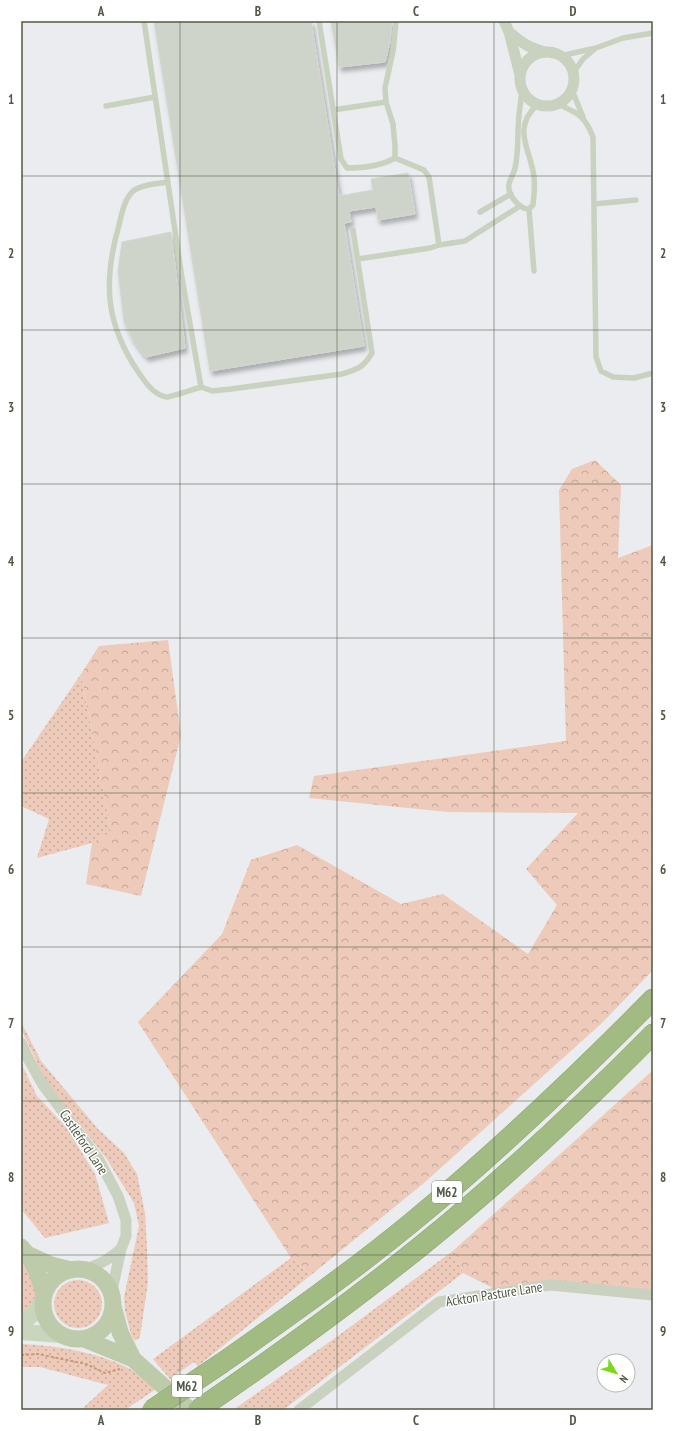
<svg xmlns="http://www.w3.org/2000/svg" width="674" height="1431" font-family="'PT Sans Narrow',sans-serif">
	<defs>
		<pattern id="grass-dots" width="8" height="8" patternUnits="userSpaceOnUse"><rect width="8" height="8" fill="#edcab9"/><path d="M2 2h.1M6 6h.1" fill="none" stroke="#c2a798" stroke-width="1.8" stroke-linecap="round"/></pattern>
		<pattern id="forest-crowns" width="20" height="18" patternUnits="userSpaceOnUse"><rect width="20" height="18" fill="#edcab9"/><path d="M2 6a3 3 0 1 1 6 0M12 15a3 3 0 1 1 6 0" fill="none" stroke="#c2a798"/></pattern>
		<filter id="shadow"><feDropShadow dx="2.5" dy="4.5" stdDeviation="2" flood-color="#0004"/></filter>
	</defs>
	<rect width="100%" height="100%" fill="#ebecef"/>
	<path fill="url(#grass-dots)" d="M81 674 111 832 92 843 37 858 49 819 21 806V762Z
		M21 1022 41 1061 98 1129 124 1153 137 1174 145 1213 147 1248 148 1282 140 1337 135 1341 131 1334 125 1311 124 1297 139 1226 134 1203 106 1158 47 1083 21 1029Z
		M21 1063 37 1096 66 1127 95 1174 109 1223 45 1238 21 1209Z
		M454 1250 463 1273 283 1410H233L342 1333Z
		M291 1258 311 1275 198 1366 194 1362 170 1379 153 1359Z
		M21 1261 32 1273 38 1297 21 1321Z
		M54 1304a24 24 0 1 1 48 0a24 24 0 1 1-48 0Z
		M21 1344C53 1345 97 1352 126 1367 137 1372 146 1382 156 1389L125 1410H81L108 1385 40 1367H21Z"/>
	<path fill="url(#forest-crowns)" d="M595 460 621 485 618 558 653 545V970L602 1023 424 1183 311 1275 291 1258 138 1022 222 934 251 860 297 845 401 904 443 894 528 954 557 905 526 869 578 813 448 812 309 798 314 776 566 741 559 490 572 469Z
		M168 640 181 735 141 896 86 884 92 843 111 832 81 674 99 646Z
		M653 1070V1294L559 1286 495 1289 463 1273 454 1250Z"/>
	<path fill="#ced4ca" stroke="#d2d7d0" filter="url(#shadow)" d="M154 21H311L339 196 373 190 371 179 408 173 415 214 378 220 376 207 349 211 351 222 344 223 364 346 210 371Z
		M331 21H392L390 42 385 62 339 67Z
		M171 232 185 348 146 357 133 340 124 321 118 271 122 242Z"/>
	<g fill="none" stroke-linecap="round" stroke-linejoin="round">
		<defs>
			<path id="highway" d="M222 1363C286 1318 350 1273 411 1223 496 1153 576 1077 653 999
				M198 1410C274 1358 349 1304 421 1246 503 1180 579 1109 653 1034"/>
		</defs>
		<use href="#highway" stroke="#8ca66f" stroke-width="21"/>
		<path stroke="#ca9a72" stroke-width="2" stroke-dasharray="3 2" stroke-linecap="butt" d="M21 1292 22 1294 21 1296
			M21 1355 38 1354 86 1364 105 1373 120 1369"/>
		<path stroke="#c9d1bf" stroke-width="5.5" d="M144 21 182 278 201 387 212 391 231 389 342 374C358 369 363 368 372 353L353 230
			M319 21 341 159 347 168C363 168 381 166 395 158V146L393 124 386 102 385 88 393 51 396 21
			M560 56 596 48 623 38 653 33
			M574 72 583 59 596 48
			M522 90C521 99 520 107 519 115 517 133 519 151 515 168 514 175 507 182 509 189 510 197 521 210 529 209L533 205C534 196 535 186 534 177 531 150 511 129 537 105
			M572 90 583 117
			M558 104C578 113 585 116 593 137L596 357 601 371 613 377 634 378 653 373
			M106 106 155 97
			M333 110 386 102
			M168 182C157 184 142 184 133 191 124 200 122 213 119 225 103 281 105 324 139 373 145 382 154 395 166 397 171 397 194 389 201 387
			M594 204 636 200
			M529 209 534 271
			M480 212 511 194
			M439 245 465 241 520 206
			M358 259 430 248 439 245 429 177 424 170 395 158"/>
		<path stroke="#c9d1bf" stroke-width="11" d="M504 21 509 32 520 75
			M509 32C522 43 529 48 545 52
			M520 79a27 27 0 1 1 54 0a27 27 0 1 1-54 0Z
			M21 1043 29 1060 43 1085 99 1160 118 1196 126 1220V1236L121 1249 111 1295
			M82 1270C99 1265 108 1260 121 1249
			M299 1410 439 1302 550 1285 653 1295"/>
		<path stroke="#cad5be" stroke-width="16" d="M21 1325 34 1313 43 1299
			M21 1332 62 1335"/>
		<path stroke="#bdcbab" stroke-width="17" d="M21 1247C34 1260 40 1277 44 1295
			M29 1255 51 1265 71 1270
			M43 1304a35 35 0 1 1 70 0a35 35 0 1 1-70 0Z
			M113 1306 120 1332 133 1359
			M84 1339 133 1359 190 1410"/>
		<use href="#highway" stroke="#a1bb83" stroke-width="20"/>
		<defs>
			<path id="highway-bridge" d="M152 1410 222 1363"/>
		</defs>
		<use href="#highway-bridge" stroke="#8ca66f" stroke-width="21" stroke-linecap="butt"/>
		<use href="#highway-bridge" stroke="#a1bb83" stroke-width="20"/>
	</g>
	<path fill="none" stroke="#505944" stroke-width="1" stroke-opacity="0.55" d="M180 21V1410M337 21V1410M494 21V1410M21 176H653M21 330H653M21 484H653M21 638H653M21 793H653M21 947H653M21 1101H653M21 1255H653"/>
	<g text-anchor="middle" dominant-baseline="central" stroke-width="3" stroke-linejoin="round" paint-order="stroke">
		<g fill="#fff" stroke="#848b7c" stroke-width="1">
			<rect x="432" y="1181" width="30" height="22" rx="3"/>
			<rect x="172" y="1375" width="30" height="22" rx="3"/>
		</g>
		<g font-size="13" font-weight="bold" fill="#505944">
			<text x="447" y="1192">M62</text>
			<text x="187" y="1386">M62</text>
		</g>
		<g font-size="14" fill="#505944" stroke="#fff">
			<text transform="translate(84 1142) rotate(56)">Castleford Lane</text>
			<text transform="translate(494 1294) rotate(-9)">Ackton Pasture Lane</text>
		</g>
	</g>
	<rect width="674" height="1431" fill="none" stroke="#ffffff" stroke-width="44"/>
	<g transform="translate(616 1373) rotate(128)"><circle r="19" fill="#ffffff" stroke="#b9bdb4"/>
	<path d="M0-3L7 15L0 10L-7 15Z" fill="#79d91b"/>
	<text y="-6" font-size="11" font-weight="bold" text-anchor="middle" fill="#505944">N</text>
	</g>
	<rect x="22" y="22" width="630" height="1387" fill="none" stroke="#505944" stroke-width="1.5"/>
	<g font-size="13" text-anchor="middle" font-weight="bold" fill="#505944">
		<text x="101" y="16">A</text>
		<text x="258" y="16">B</text>
		<text x="416" y="16">C</text>
		<text x="573" y="16">D</text>
		<text x="11" y="104">1</text>
		<text x="663" y="104">1</text>
		<text x="11" y="258">2</text>
		<text x="663" y="258">2</text>
		<text x="11" y="412">3</text>
		<text x="663" y="412">3</text>
		<text x="11" y="566">4</text>
		<text x="663" y="566">4</text>
		<text x="11" y="720">5</text>
		<text x="663" y="720">5</text>
		<text x="11" y="874">6</text>
		<text x="663" y="874">6</text>
		<text x="11" y="1028">7</text>
		<text x="663" y="1028">7</text>
		<text x="11" y="1182">8</text>
		<text x="663" y="1182">8</text>
		<text x="11" y="1336">9</text>
		<text x="663" y="1336">9</text>
		<text x="101" y="1425">A</text>
		<text x="258" y="1425">B</text>
		<text x="416" y="1425">C</text>
		<text x="573" y="1425">D</text>
	</g>
</svg>
